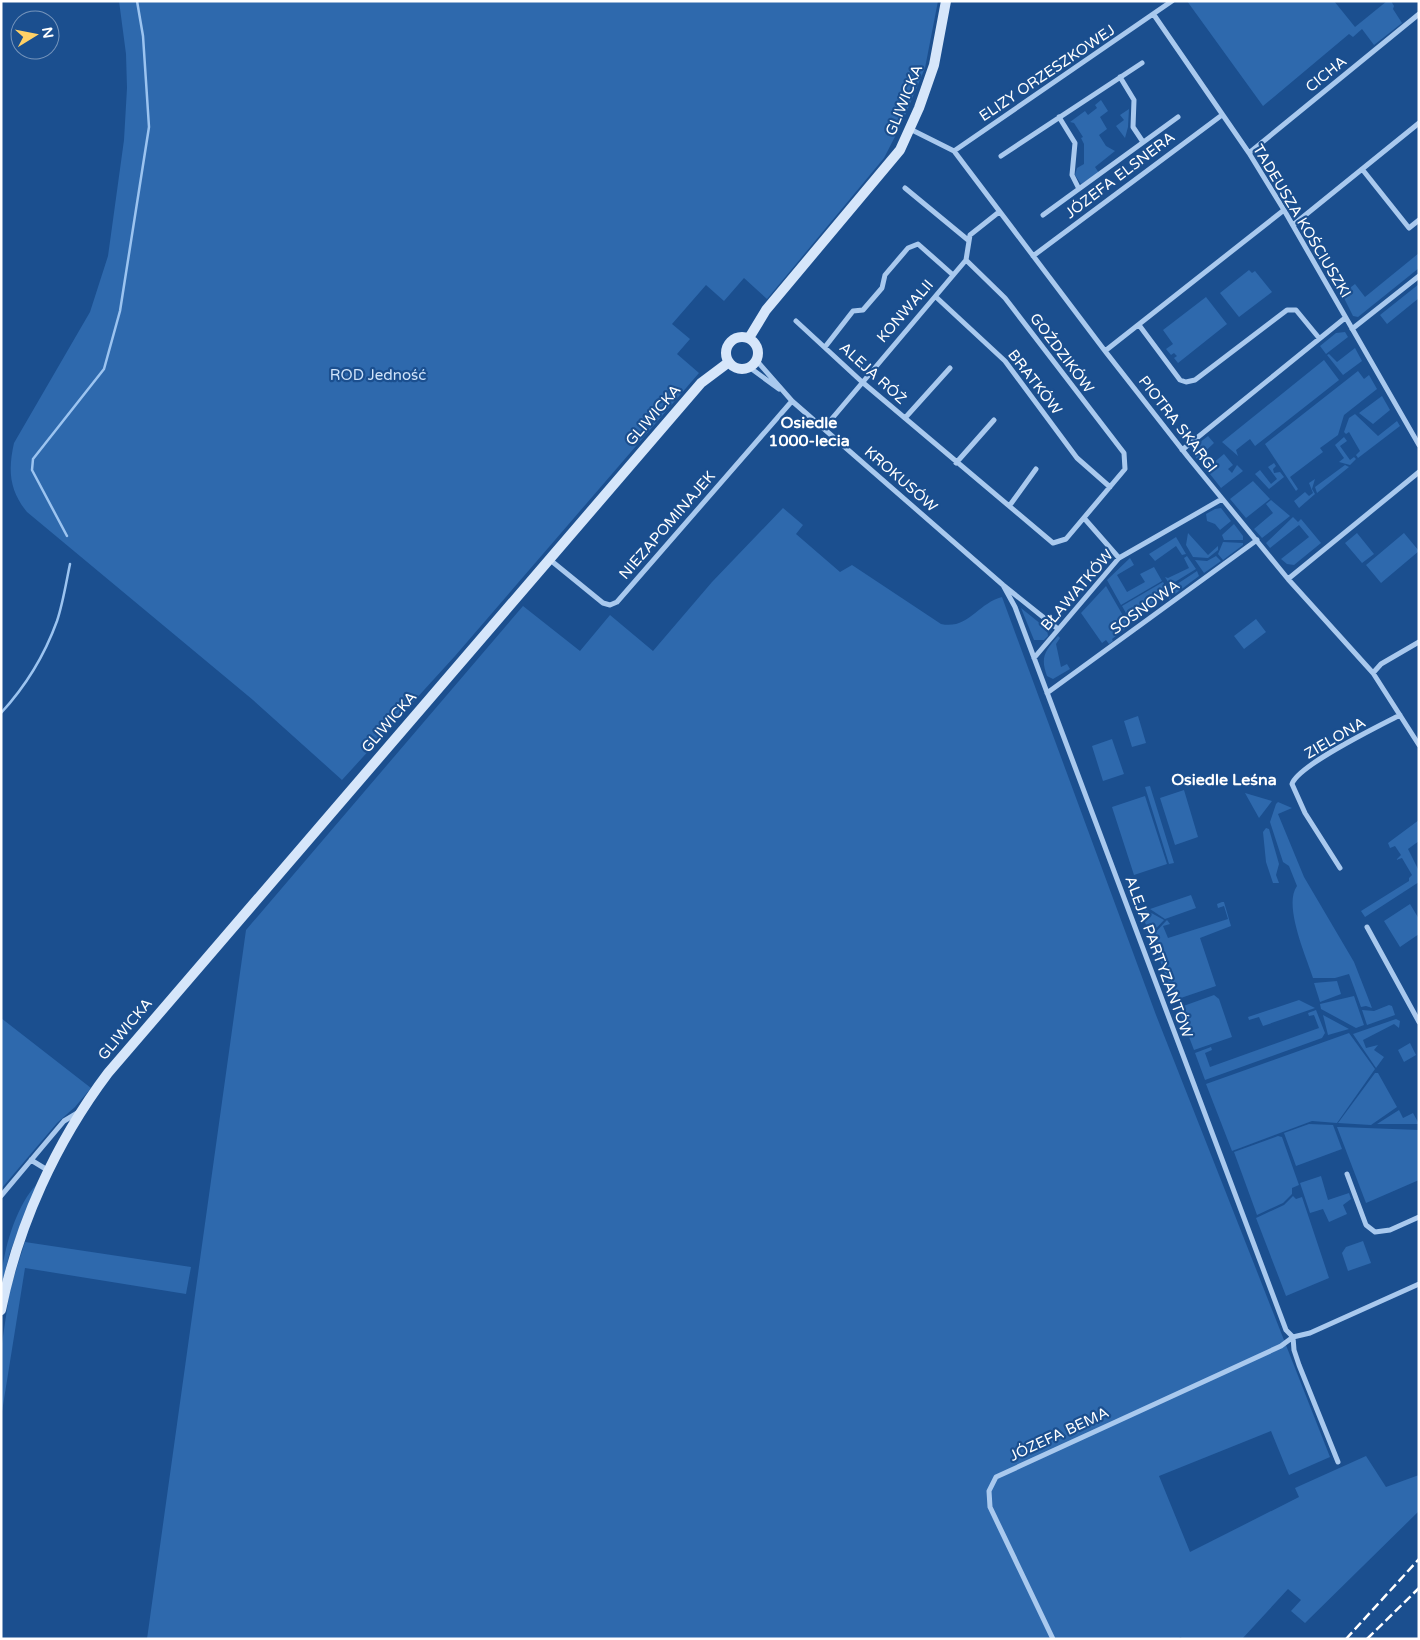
<svg xmlns="http://www.w3.org/2000/svg" width="1420" height="1640" font-family="'Varela Round',sans-serif">
	<rect width="100%" height="100%" fill="#1b4f8f"/>
	<path fill="#2e69ad" d="M119 1H938L925 68 901 125 884 158 767 299 744 278 724 301 706 285 672 324 690 339 677 354 699 373 455 656 342 780 253 700 27 512C9 490 8 470 14 443L90 312 108 256 124 140 127 88 126 54Z
		M1187 1H1334L1355 27 1387 1H1391L1394 6 1393 9 1402 23 1374 45 1362 29 1353 37 1349 34 1263 106Z
		M1101 100 1108 111 1100 117 1107 129 1099 135 1106 146 1115 151 1095 167 1099 173 1081 184 1075 175 1077 168 1084 164V144L1081 138 1083 137 1074 123 1070 122 1085 111 1088 115 1097 108 1095 105Z
		M1129 109 1128 127 1125 138 1116 126 1124 120 1120 115Z
		M1419 253V268L1358 317 1353 316 1342 294 1355 284 1365 297Z
		M1249 270 1252 273 1255 271 1272 292 1239 317 1220 293Z
		M1419 284V298L1387 324 1380 315Z
		M1206 297 1227 324 1178 363 1174 358 1177 356 1174 353 1171 355 1166 349 1173 344 1163 330Z
		M1345 332 1348 337 1326 354 1320 346 1336 333Z
		M1355 348 1362 361 1343 375 1327 355 1329 354 1337 362Z
		M1324 360 1339 380 1255 446 1250 439 1236 450 1238 456 1222 442Z
		M1358 371 1364 379 1369 375 1377 389 1344 415 1338 435 1320 448 1323 452 1290 477 1298 489 1296 491 1265 444Z
		M1382 396 1390 410 1373 424 1359 413Z
		M1355 414 1378 436 1397 421 1400 426 1358 458 1356 455 1360 451 1349 432 1346 434 1344 432 1349 418Z
		M1208 436 1214 443 1197 459 1194 454 1195 446Z
		M1344 437 1347 441 1340 446 1350 460 1354 457 1356 459 1350 465 1339 462 1344 458 1335 445Z
		M1224 454 1233 465 1228 469 1232 473 1237 465 1243 471 1221 488 1206 469Z
		M1274 463 1276 466 1273 469 1274 473 1280 472 1284 477 1269 489 1255 474 1260 470 1271 484 1277 479 1268 467Z
		M1345 465 1349 467 1317 493 1315 487Z
		M1315 479 1312 489 1315 494 1299 508 1294 501 1305 492 1309 496 1313 493 1309 483Z
		M1253 481 1270 499 1246 518 1230 499Z
		M1271 500 1290 516 1262 538 1254 529 1273 513 1266 504Z
		M783 508 803 525 796 534 840 572 852 565 941 624C968 630 978 603 1002 597L1156 1015 1330 1457 1289 1475 1271 1431 1159 1476 1190 1552 1299 1497 1295 1488 1366 1456 1386 1487 1419 1475V1511L1305 1623 1291 1611 1301 1600 1288 1589 1242 1639H1182L1181 1637 1177 1639H147L246 930 523 606 580 651 610 615 653 651 712 582Z
		M1221 508 1231 521 1220 530 1215 524 1207 521 1206 514 1215 509Z
		M1293 517 1298 522 1301 519 1321 543 1294 565 1287 564 1281 559 1309 537 1299 525 1270 548 1266 543Z
		M1234 524 1243 536V540H1224L1222 535Z
		M1188 533 1208 555 1218 546V550L1208 558 1193 557 1186 545Z
		M1357 533 1374 554 1362 563 1345 543Z
		M1404 533 1419 551 1381 583 1366 565Z
		M1176 537 1186 554 1182 555 1176 546 1155 561 1149 554Z
		M1223 542 1243 543V545L1223 560 1218 554Z
		M1187 556 1196 569 1170 585 1165 577 1168 578 1189 568 1184 558Z
		M1216 556 1221 561 1204 573 1195 560 1207 561Z
		M1130 558 1134 565 1117 575 1127 592 1145 582 1140 574 1154 567 1162 581 1121 605 1107 580Z
		M1197 571 1199 576 1175 594 1171 588Z
		M1163 582 1171 596 1170 600 1166 595 1130 620 1122 606Z
		M1106 586 1129 626 1112 639 1113 641 1109 644 1106 640 1102 643 1081 613Z
		M1021 608 1047 629 1048 636 1044 640H1034Z
		M1256 619 1266 632 1244 649 1234 636Z
		M1058 636 1060 638 1056 644 1061 667 1067 664 1070 669 1053 679 1047 676C1040 657 1045 651 1058 636Z
		M1138 716 1146 743 1132 747 1124 721Z
		M1112 739 1124 774 1103 781 1092 746Z
		M1150 786 1174 863 1169 864 1145 787Z
		M1184 790 1198 837 1175 845 1160 798Z
		M1245 793 1272 801 1259 818Z
		M1145 796 1167 864 1134 875 1112 807Z
		M1278 802 1292 808 1278 814 1304 877 1354 962 1372 1008 1366 1006 1361 1007 1349 974 1335 978H1313C1306 956 1283 905 1297 886L1289 866 1283 862 1270 822 1276 804Z
		M1419 820V841L1408 849 1419 871V882L1365 917 1361 911 1409 881V878L1412 875 1402 858 1396 860 1401 855 1395 846 1390 848 1388 843Z
		M1266 828 1269 829 1279 864 1276 875 1279 883H1273L1266 862 1263 832Z
		M1191 895 1196 908 1165 919 1150 909Z
		M1222 902H1224L1231 926 1200 938 1216 986 1175 1000 1151 937 1167 920 1170 924 1163 926 1168 938 1228 919 1224 906 1218 908 1217 904Z
		M1410 904 1419 919V934L1400 947 1384 921Z
		M1146 910 1164 920 1150 935 1141 912Z
		M1337 981 1341 994 1320 1002 1314 983Z
		M1214 995 1219 999 1232 1037 1194 1050 1178 1008Z
		M1354 996 1364 1025 1356 1028 1321 1009 1320 1004Z
		M1299 1000 1315 1008 1263 1026 1259 1017 1249 1020 1248 1017Z
		M1389 1005 1392 1006 1395 1015 1367 1025 1362 1010 1374 1011Z
		M1316 1010 1325 1033 1322 1038 1205 1080 1195 1053 1211 1047 1212 1050 1205 1053 1210 1067 1319 1028 1314 1015 1309 1016 1308 1013Z
		M1323 1015 1349 1029 1328 1035Z
		M1 1018 91 1088 75 1107 57 1123 1 1189Z
		M1396 1019 1400 1021 1399 1028 1394 1024 1363 1040 1366 1048 1378 1045 1374 1050 1384 1057 1376 1068 1353 1034Z
		M1349 1033 1375 1069 1337 1123 1312 1121 1232 1151 1206 1084Z
		M1410 1043 1416 1055 1404 1062 1398 1050Z
		M1375 1073H1378L1397 1107 1371 1125 1338 1123Z
		M1399 1110 1403 1118 1413 1113 1419 1124H1377Z
		M1309 1124 1333 1125 1342 1149 1296 1166 1284 1133Z
		M1340 1127 1419 1130V1180L1366 1203 1337 1127Z
		M1278 1136 1282 1137 1299 1185 1292 1188V1194L1283 1203 1257 1215 1234 1152Z
		M1321 1176 1328 1200 1349 1193 1351 1199 1343 1205 1347 1214 1329 1222 1323 1209 1310 1213 1300 1183Z
		M37 1184 10 1252 1 1287C1 1257 15 1206 37 1184Z
		M1293 1196 1296 1199 1302 1197 1329 1278 1286 1296 1256 1218 1284 1205Z
		M1363 1241 1371 1263 1348 1271 1342 1253 1346 1247Z
		M25 1242 191 1267 186 1294 25 1268 1 1418V1350L10 1289Z"/>
	<g fill="none" stroke-linecap="round" stroke-linejoin="round">
		<path stroke="#9cc4f0" stroke-width="2.5" d="M67 536 32 470 33 459 104 369 120 311 149 127 143 36 137 1
			M1 713C25 687 45 654 57 621 63 603 66 583 70 564"/>
		<path stroke="#a9c9ee" stroke-width="5" d="M1154 15 1249 153 1284 210 1419 445
			M1120 77 1134 100 1133 127 1143 142
			M1059 117 1075 143 1072 175 1079 189
			M910 129 954 151 1105 351 1188 457 1288 579 1373 673 1419 745
			M954 151 1172 1
			M1249 153 1419 14
			M1001 156 1142 63
			M1362 169 1409 228 1419 220
			M905 188 968 240
			M1043 215 1178 117
			M1293 225 1419 123
			M1033 256 1222 115
			M936 297 1005 361 1077 458 1110 487
			M796 321 861 381 1053 543 1066 539 1125 469 1124 453 1005 298 966 260
			M1139 325 1180 380 1186 382 1195 380 1287 310H1296L1319 338
			M1352 329 1419 276
			M825 347 853 311 863 310 882 288 885 275 908 248 918 244 953 275
			M1105 351 1284 210
			M757 361 792 401 1003 585 1058 629
			M749 367 779 389
			M905 418 950 368
			M824 428 966 260 970 235 999 212
			M1182 450 1345 318
			M956 463 994 420
			M1010 505 1036 469
			M1084 518 1119 558
			M549 559 603 603 610 605 617 602 792 401
			M1288 579 1419 472
			M1003 585 1015 607 1286 1330 1293 1337
			M1034 658 1119 558 1222 499
			M1373 673 1381 664 1419 642
			M1047 693 1257 540
			M1340 868 1305 813 1292 784C1298 765 1379 726 1400 715
			M1367 927 1419 1022
			M31 1160 49 1171
			M1347 1174 1366 1225 1375 1232 1390 1230 1419 1217
			M1 1196 64 1121 79 1112
			M1293 1337 1294 1350 1299 1365 1338 1462
			M1053 1639 990 1507 989 1491 996 1477 1281 1346 1293 1337 1310 1333 1419 1284"/>
		<path stroke="#d6e6fa" stroke-width="10" d="M726 353a16 16 0 1 1 32 0a16 16 0 1 1-32 0Z
			M749 338 766 310 900 150 919 108 934 65 946 1
			M1 1310C18 1225 56 1142 108 1073L701 383 729 362"/>
		<path stroke="#fff" stroke-width="2.5" stroke-dasharray="9 4" stroke-linecap="butt" d="M1346 1639 1419 1559
			M1367 1639 1419 1588"/>
	</g>
	<g text-anchor="middle" dominant-baseline="central" stroke-width="4.5" stroke-linejoin="round" paint-order="stroke">
		<g font-size="15" fill="#fff" stroke="#1b4f8f">
			<text transform="translate(1047 73) rotate(-34)">ELIZY ORZESZKOWEJ</text>
			<text transform="translate(1326 74) rotate(-39)">CICHA</text>
			<text transform="translate(904 100) rotate(-68)">GLIWICKA</text>
			<text transform="translate(1120 175) rotate(-37)">JÓZEFA ELSNERA</text>
			<text transform="translate(1302 221) rotate(59)">TADEUSZA KOŚCIUSZKI</text>
			<text transform="translate(905 311) rotate(-49)">KONWALII</text>
			<text transform="translate(1062 353) rotate(53)">GOŹDZIKÓW</text>
			<text transform="translate(873 373) rotate(42)">ALEJA RÓŻ</text>
			<text transform="translate(1035 382) rotate(52)">BRATKÓW</text>
			<text transform="translate(653 415) rotate(-49)">GLIWICKA</text>
			<text transform="translate(1178 424) rotate(52)">PIOTRA SKARGI</text>
			<text transform="translate(901 479) rotate(41)">KROKUSÓW</text>
			<text transform="translate(667 525) rotate(-49)">NIEZAPOMINAJEK</text>
			<text transform="translate(1077 590) rotate(-49)">BŁAWATKÓW</text>
			<text transform="translate(1145 607) rotate(-36)">SOSNOWA</text>
			<text transform="translate(389 722) rotate(-49)">GLIWICKA</text>
			<text transform="translate(1335 738) rotate(-30)">ZIELONA</text>
			<text transform="translate(1159 957) rotate(70)">ALEJA PARTYZANTÓW</text>
			<text transform="translate(125 1029) rotate(-50)">GLIWICKA</text>
			<text transform="translate(1059 1434) rotate(-25)">JÓZEFA BEMA</text>
		</g>
		<g font-size="15" fill="#cfe3fa" stroke="#1b4f8f">
			<text x="378" y="375">ROD Jedność</text>
		</g>
		<g font-size="16" font-weight="bold" fill="#fff" stroke="#1b4f8f">
			<text x="809" y="423">Osiedle<tspan x="809" dy="18">1000-lecia</tspan></text>
			<text x="1224" y="780">Osiedle Leśna</text>
		</g>
	</g>
	<rect width="1420" height="1640" fill="none" stroke="#ffffff" stroke-width="5"/>
	<g transform="translate(35 35) rotate(80)"><circle r="24" fill="#1b4f8f" stroke="#7695bc"/>
	<path d="M0-4L9 19L0 12L-9 19Z" fill="#ffd166"/>
	<text y="-8" font-size="14" font-weight="bold" text-anchor="middle" fill="#ffffff">N</text>
	</g>
</svg>
